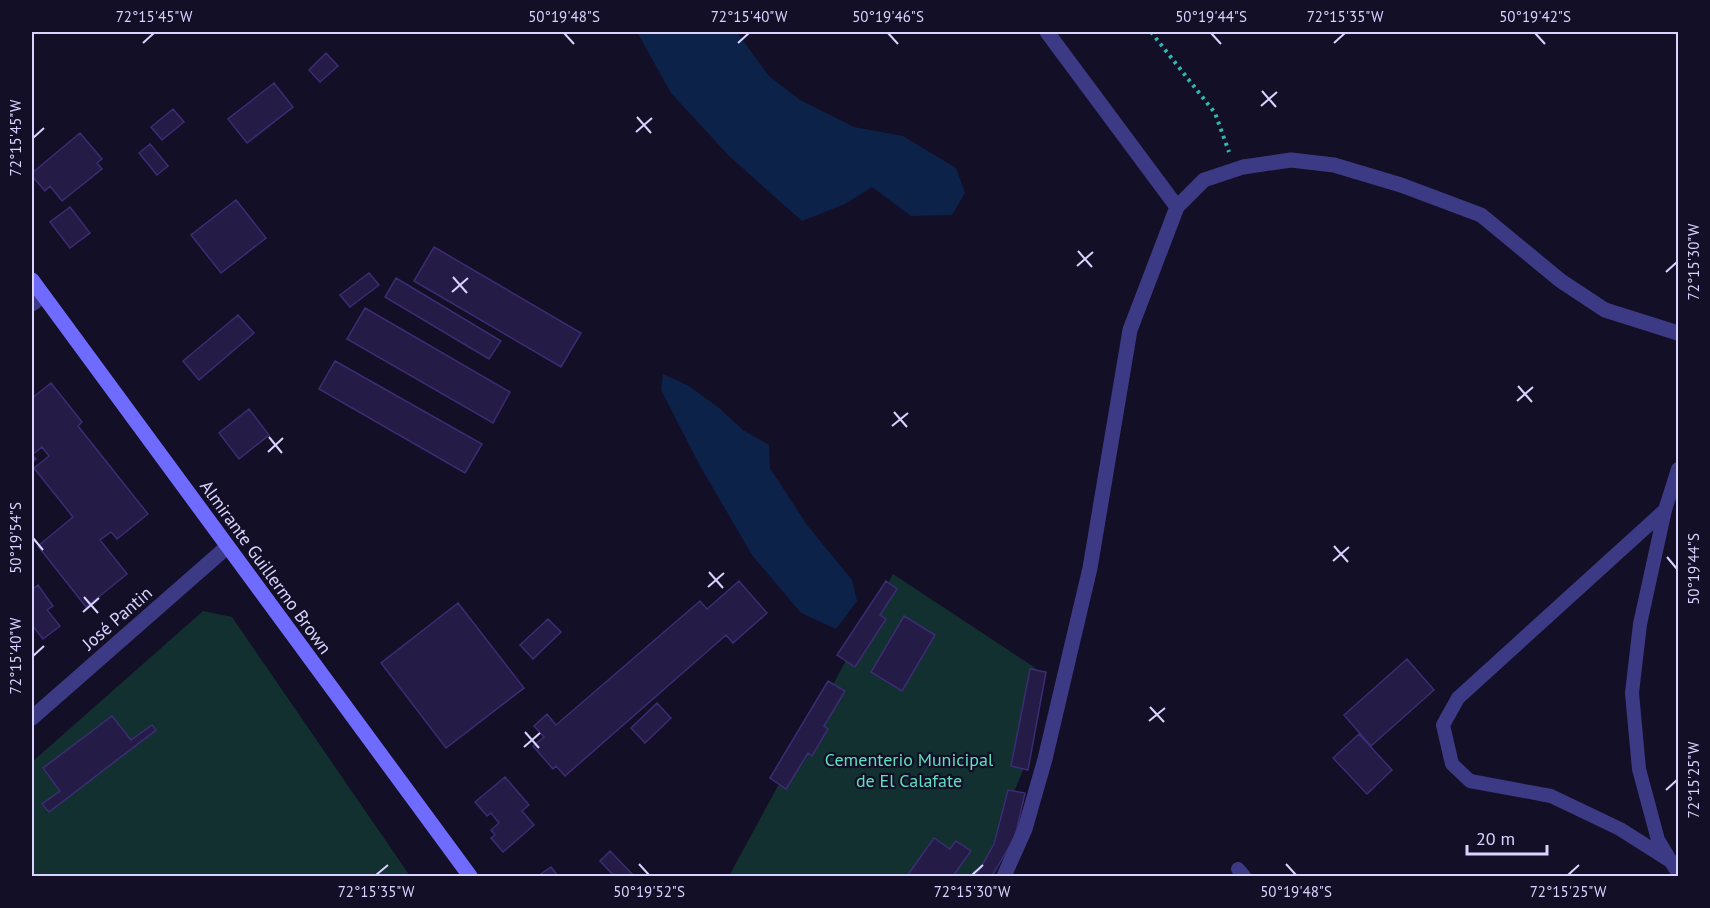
<svg xmlns="http://www.w3.org/2000/svg" width="1710" height="908" font-family="'PT Sans',sans-serif">
	<rect width="100%" height="100%" fill="#130f26"/>
	<path fill="#12302f" d="M893 574 1040 671 1027 760 980 876H729Z
		M203 611 232 617 410 876H32V762Z"/>
	<path fill="#0c2248" d="M637 32H737L769 76 800 100 854 127 903 136 956 168 965 193 952 215 911 216 872 187 845 204 802 221 729 156 671 93Z
		M663 374 689 386 719 408 743 430 769 445 770 468 807 525 852 580 857 601 836 629 801 613 752 555 699 464 661 390Z"/>
	<path fill="#241b47" stroke="#3b2d73" stroke-width="1.5" d="M326 53 338 66 320 82 309 70Z
		M274 83 293 107 247 143 228 119Z
		M173 109 184 122 162 140 151 127Z
		M80 133 102 159 97 163 102 169 62 201 50 186 45 191 32 176V173Z
		M150 144 168 166 157 175 139 153Z
		M236 200 266 238 221 273 191 235Z
		M70 207 90 233 70 248 50 222Z
		M434 247 581 333 561 367 414 281Z
		M369 273 379 285 350 307 340 295Z
		M396 278 501 341 489 359 385 297Z
		M365 308 510 392 493 423 347 339Z
		M238 315 254 333 199 380 183 361Z
		M335 361 482 444 465 473 319 389Z
		M51 383 82 422 78 426 148 514 117 539 111 532 100 540 127 574 86 607 38 546 73 517 34 468 49 456 42 447 32 455 36 459 32 462V398Z
		M249 409 269 435 239 459 219 433Z
		M739 581 767 613 733 643 726 635 565 776 556 766 553 769 533 746 544 737 534 726 547 714 556 725 700 601 707 609Z
		M886 581 897 589 880 615 886 619 855 667 837 655Z
		M32 585 34 588 38 585 53 606 47 610 60 626 43 639 32 625Z
		M458 603 524 688 446 748 381 663Z
		M904 616 935 635 902 691 871 672Z
		M548 619 561 632 533 659 520 645Z
		M1407 659 1434 690 1371 746 1344 715Z
		M1030 669 1046 672 1028 770 1011 766Z
		M828 681 845 691 824 726 828 729 812 756 808 753 786 789 770 778Z
		M657 703 671 718 645 743 631 728Z
		M112 716 131 740 152 725 156 730 49 812 42 804 60 791 43 768Z
		M1359 734 1392 770 1367 794 1333 758Z
		M505 777 529 805 522 811 534 825 503 852 491 838 495 835 491 830 499 823 491 813 487 816 475 802Z
		M1008 790 1025 793 1015 837 992 876H976L994 844Z
		M934 838 950 849 956 841 971 851 953 876H907Z
		M610 851 634 876H614L600 861Z
		M551 867 558 876H538Z"/>
	<g fill="none" stroke-linecap="round" stroke-linejoin="round">
		<path stroke="#2fb8b0" stroke-width="4" stroke-dasharray="3 4.5" stroke-linecap="butt" d="M1151 32 1215 113 1229 152"/>
		<path stroke="#3d3a85" stroke-width="14" d="M1678 469 1665 510 1640 624 1632 693 1639 769 1658 840 1678 873
			M1665 510 1458 698 1443 725 1452 764 1470 781 1551 796 1620 829 1672 862
			M1238 869 1244 876"/>
		<path stroke="#3d3a85" stroke-width="15" d="M1047 32 1177 207
			M32 304 43 296
			M32 718 227 547
			M1004 876 1025 829 1045 759 1090 568 1130 330 1177 207 1204 180 1243 167 1291 160 1334 165 1401 185 1481 215 1561 281 1605 310 1678 333"/>
		<path stroke="#6f6bff" stroke-width="15" d="M32 280 470 876"/>
	</g>
	<path fill="none" stroke="#d9d4ff" stroke-width="2" d="M564 33 574 44M888 33 898 44M1211 33 1221 44M1535 33 1545 44M143 43 154 33M738 43 749 33M1334 43 1345 33M1262 91 1276 107M1261 106 1277 92M637 117 651 133M636 132 652 118M33 138 44 128M1078 251 1092 267M1077 266 1093 252M1666 272 1677 262M453 277 467 293M452 292 468 278M1518 386 1532 402M1517 401 1533 387M894 412 907 427M892 426 908 413M269 437 282 453M268 452 283 438M33 538 43 550M1334 546 1348 562M1667 557 1677 569M1333 561 1349 547M709 572 723 588M708 587 724 573M84 597 98 613M83 612 99 598M33 656 44 646M1150 707 1164 722M1149 721 1165 708M525 732 539 748M524 747 540 733M1666 790 1677 780M639 864 649 875M1286 864 1296 875M376 875 388 865M972 875 983 865M1568 875 1579 865"/>
	<g text-anchor="middle" dominant-baseline="central" stroke-width="4.5" stroke-linejoin="round" paint-order="stroke">
		<g font-size="18" fill="#d9d4ff" stroke="#130f26">
			<text transform="translate(266 567) rotate(54)">Almirante Guillermo Brown</text>
			<text transform="translate(117 618) rotate(-41)">José Pantin</text>
		</g>
		<g font-size="18" fill="#5fe0c0" stroke="#130f26">
			<text x="909" y="759">Cementerio Municipal<tspan x="909" dy="21">de El Calafate</tspan></text>
		</g>
	</g>
	<rect width="1710" height="908" fill="none" stroke="#130f26" stroke-width="66"/>
	<path d="M1467 845v9h80v-9" fill="none" stroke="#d9d4ff" stroke-width="3"/>
	<text x="1476" y="845" font-size="18" fill="#d9d4ff" stroke="#130f26" stroke-width="4.5" paint-order="stroke">20 m</text>
	<rect x="33" y="33" width="1644" height="842" fill="none" stroke="#d9d4ff" stroke-width="2"/>
	<g font-size="15" text-anchor="middle" fill="#d9d4ff">
		<text x="154" y="22">72°15'45"W</text>
		<text x="564" y="22">50°19'48"S</text>
		<text x="749" y="22">72°15'40"W</text>
		<text x="888" y="22">50°19'46"S</text>
		<text x="1211" y="22">50°19'44"S</text>
		<text x="1345" y="22">72°15'35"W</text>
		<text x="1535" y="22">50°19'42"S</text>
		<text transform="translate(16 138) rotate(-90)" y="5">72°15'45"W</text>
		<text transform="translate(1694 262) rotate(-90)" y="5">72°15'30"W</text>
		<text transform="translate(16 538) rotate(-90)" y="5">50°19'54"S</text>
		<text transform="translate(1694 569) rotate(-90)" y="5">50°19'44"S</text>
		<text transform="translate(16 656) rotate(-90)" y="5">72°15'40"W</text>
		<text transform="translate(1694 780) rotate(-90)" y="5">72°15'25"W</text>
		<text x="376" y="897">72°15'35"W</text>
		<text x="649" y="897">50°19'52"S</text>
		<text x="972" y="897">72°15'30"W</text>
		<text x="1296" y="897">50°19'48"S</text>
		<text x="1568" y="897">72°15'25"W</text>
	</g>
</svg>
